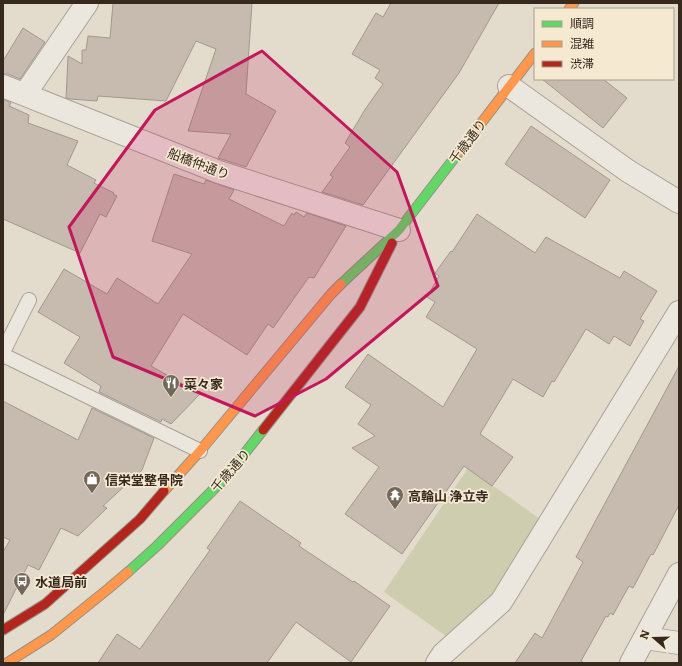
<svg xmlns="http://www.w3.org/2000/svg" width="682" height="666" font-family="Literata,'Noto Sans JP',serif">
	<rect width="100%" height="100%" fill="#e3dccd"/>
	<path fill="#cecdaf" d="M468 468 540 519 494 596 472 612 447 637 384 592Z"/>
	<path fill="#c7baae" stroke="#a3988c" d="M113 3H252L246 94 276 111 246 167 218 158 231 134 188 131 216 49 196 41 166 101 98 96 97 101 70 99 66 98 68 56 82 64V50H86L88 36 110 38Z
		M391 3H499L459 73 363 205 322 192 333 177 330 175 350 147 345 143 366 108 383 84 375 78 380 70 352 54 376 13 383 17Z
		M23 28 45 42 20 79 8 74H3V61Z
		M542 79H603L627 98 603 128Z
		M3 99 11 103 9 106 29 115 28 123 78 141 67 165 96 180 94 183 114 193 113 194 117 196 106 217 100 214 80 253 3 219Z
		M531 126 610 180 585 218 505 164Z
		M174 174 204 184 206 180 234 190 229 199 284 226 292 213 294 215 296 212 304 217 307 213 346 226 314 278 309 277 273 328 268 324 247 355 183 314 151 366 200 394 171 424 162 419 161 422 99 392 101 386 64 363 80 337 38 312 64 269 107 294 117 278 158 304 192 254 152 241Z
		M477 214 535 253 546 237 620 278 624 271 657 291 640 319 644 321 630 346 614 336 609 344 586 329 554 382 552 381 543 397 513 379 480 434 513 457 492 486 464 466 402 554 345 514 379 467 352 448 375 436 358 424 371 405 345 387 368 354 443 407 477 349 426 317 435 302 427 297 439 276 435 273 451 251 452 252Z
		M679 366V505L653 555 651 554 633 588 629 586 613 615 610 613 608 617 606 616 581 661 584 663H515L535 633 542 638 583 562 576 557Z
		M3 401 78 440 92 408 154 438 142 470 103 506 107 508 78 536 61 528 39 570 28 565 3 615V552L10 540 3 537Z
		M240 501 301 543 299 546 353 582 354 581 390 606 351 662 296 622 267 663H98L117 634 140 649 210 550 207 548Z"/>
	<g fill="none" stroke-linecap="round" stroke-linejoin="round">
		<defs>
			<path id="lane" d="M3 352 29 300
				M3 355 200 451"/>
			<path id="street" d="M3 86 219 172 399 230
				M509 86 628 171 679 202
				M25 94 87 3
				M645 638 679 643
				M437 663 443 654 501 602 679 312
				M631 663 679 574"/>
			<path id="fast" d="M341 284 399 230 459 152
				M128 572 157 546 227 476 263 430"/>
			<path id="slow" d="M569 9 574 3
				M459 152 535 53
				M164 491 200 451 331 294 341 284
				M7 663 51 635 108 589 128 572"/>
			<path id="jam" d="M263 430 360 307 392 243
				M3 630 45 604 140 519 164 491"/>
		</defs>
		<use href="#lane" stroke="#a8a196" stroke-width="16"/>
		<use href="#street" stroke="#a8a196" stroke-width="24"/>
		<use href="#fast" stroke="#989086" stroke-width="11"/>
		<use href="#slow" stroke="#989086" stroke-width="11"/>
		<use href="#jam" stroke="#989086" stroke-width="11"/>
		<use href="#lane" stroke="#ece7de" stroke-width="14"/>
		<use href="#street" stroke="#ece7de" stroke-width="22"/>
		<use href="#fast" stroke="#63d668" stroke-width="9"/>
		<use href="#slow" stroke="#ff974d" stroke-width="9"/>
		<use href="#jam" stroke="#b3261e" stroke-width="9"/>
	</g>
	<path fill="#c2185b" fill-opacity="0.2" stroke="#c2185b" stroke-width="3" stroke-linejoin="round" d="M262 51 397 172 438 286 326 379 255 416 113 357 69 227 155 110Z"/>
	<defs>
		<symbol id="restaurant-pin" viewBox="-11 -11 22 30"><path d="M0 17L-7.5 6A9.5 9.5 0 1 1 7.5 6Z" fill="#73685b" stroke="#f5e9d2"/><path d="M-5-6h1v4h1v-4h1v4h1v-4h1v5L-1.5 .5V6h-2V.5L-5-1ZM5-6V6H3V1.5H1.5Q1.5-4 5-6Z" fill="#fff"/></symbol>
		<symbol id="shop-pin" viewBox="-11 -11 22 30"><path d="M0 17L-7.5 6A9.5 9.5 0 1 1 7.5 6Z" fill="#73685b" stroke="#f5e9d2"/><path d="M-5-2.5h2.3a2.7 3.5 0 0 1 5.4 0H5L5.5 6h-11ZM-1.5-2.5h3a1.5 2.3 0 0 0-3 0Z" fill="#fff"/></symbol>
		<symbol id="temple-pin" viewBox="-11 -11 22 30"><path d="M0 17L-7.5 6A9.5 9.5 0 1 1 7.5 6Z" fill="#73685b" stroke="#f5e9d2"/><path d="M0-6L5-2H3V0L6.5 2.5H4V6H1.5V3h-3V6H-4V2.5H-6.5L-3 0V-2H-5Z" fill="#fff"/></symbol>
		<symbol id="bus-pin" viewBox="-11 -11 22 30"><path d="M0 17L-7.5 6A9.5 9.5 0 1 1 7.5 6Z" fill="#73685b" stroke="#f5e9d2"/><path d="M-5-6H5V4H4V6H2V4H-2V6H-4V4H-5ZM-3.5-4V0h7V-4ZM-3.5 1.2v1.5H-2V1.2ZM2 1.2v1.5H3.5V1.2Z" fill="#fff"/></symbol>
	</defs>
	<g fill-rule="evenodd">
		<use href="#restaurant-pin" x="161" y="373" width="20" height="27"/>
		<use href="#shop-pin" x="82" y="469" width="20" height="27"/>
		<use href="#temple-pin" x="385" y="485" width="20" height="27"/>
		<use href="#bus-pin" x="12" y="571" width="20" height="27"/>
	</g>
	<g text-anchor="middle" dominant-baseline="central" stroke-width="3.5" stroke-linejoin="round" paint-order="stroke">
		<g font-size="13" fill="#37291e" stroke="#f5e9d2">
			<text transform="translate(467 141) rotate(-53)">千歳通り</text>
			<text transform="translate(199 163) rotate(21)">船橋仲通り</text>
			<text transform="translate(230 470) rotate(-49)">千歳通り</text>
		</g>
		<g font-size="13" font-weight="bold" fill="#37291e" stroke="#f5e9d2" text-anchor="start">
			<text x="184" y="383">菜々家</text>
			<text x="105" y="479">信栄堂整骨院</text>
			<text x="408" y="495">高輪山 浄立寺</text>
			<text x="35" y="581">水道局前</text>
		</g>
	</g>
	<rect width="682" height="666" fill="none" stroke="#37291e" stroke-width="8"/>
	<rect x="534" y="8" width="140" height="72" fill="#f5e9d2" stroke="#a99c8a"/>
	<rect x="542" y="21" width="20" height="6" fill="#63d668" stroke="#a99c8a"/>
	<text x="570" y="28" font-size="12" fill="#37291e">順調</text>
	<rect x="542" y="41" width="20" height="6" fill="#ff974d" stroke="#a99c8a"/>
	<text x="570" y="48" font-size="12" fill="#37291e">混雑</text>
	<rect x="542" y="61" width="20" height="6" fill="#b3261e" stroke="#a99c8a"/>
	<text x="570" y="68" font-size="12" fill="#37291e">渋滞</text>
	<g transform="translate(654 638) rotate(290)" stroke="#f5e9d2" stroke-width="3" paint-order="stroke">
	<path d="M0-3L7 15L0 10L-7 15Z" fill="#37291e"/>
	<text y="-6" font-size="11" font-weight="bold" text-anchor="middle" fill="#37291e">N</text>
	</g>
</svg>
